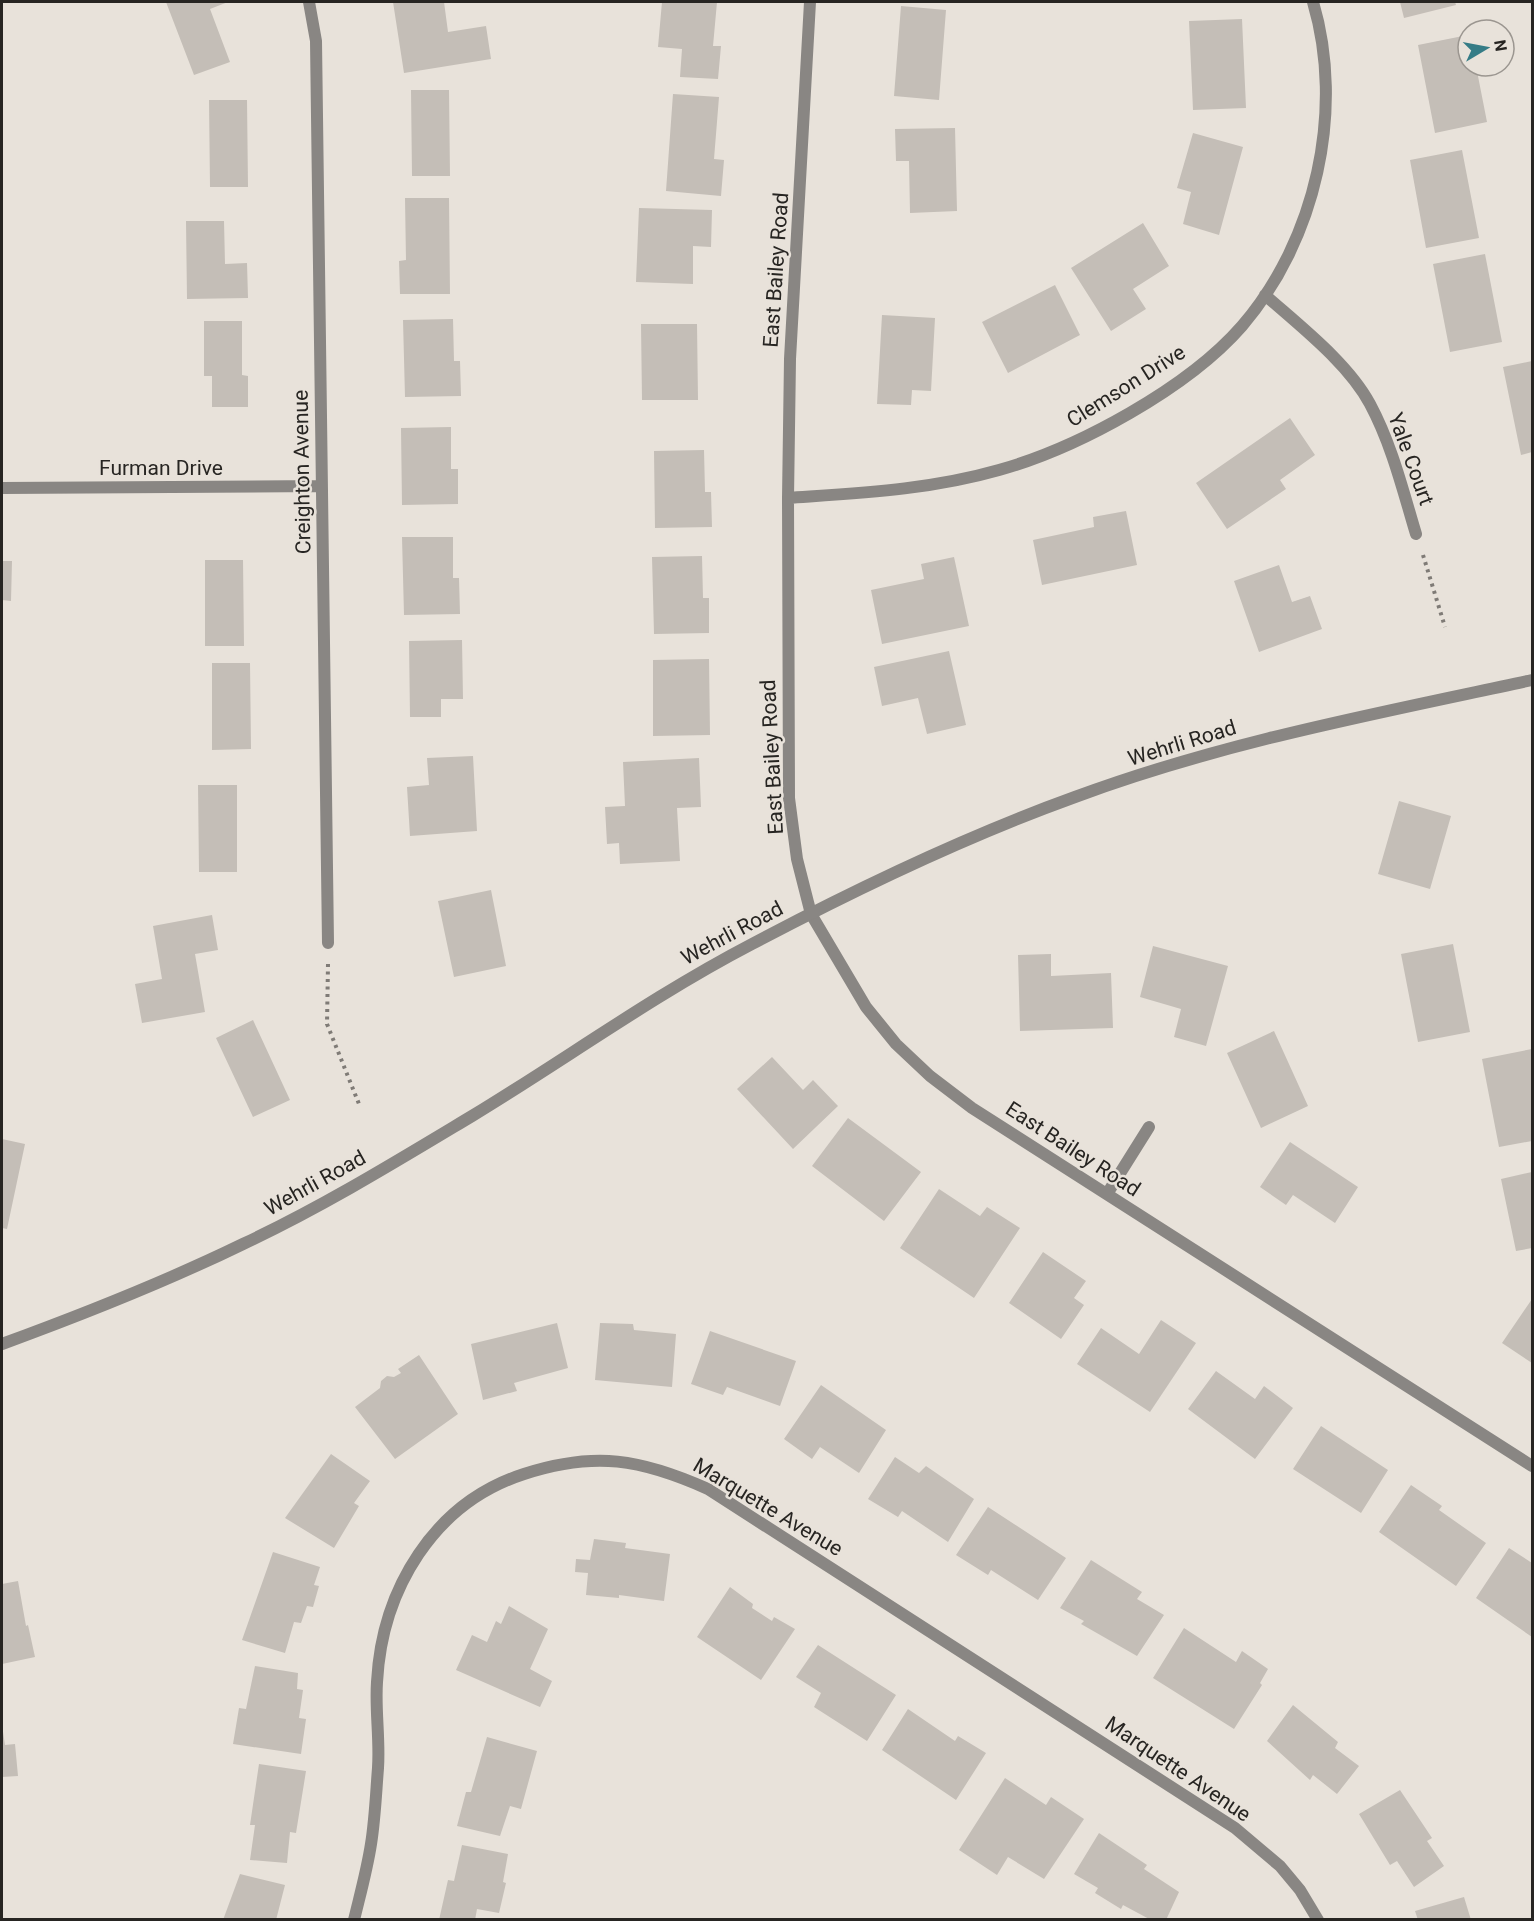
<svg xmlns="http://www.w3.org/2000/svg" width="1534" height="1921" font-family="Roboto,sans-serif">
	<rect width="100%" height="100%" fill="#e8e2da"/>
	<path fill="#c4beb7" d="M166 2H228L210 9 230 62 194 75Z
		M393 2H444L448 32 486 26 491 59 404 73Z
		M662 2H717L713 46H721L718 79 680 77 682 49 658 47Z
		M1400 2H1455L1456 5 1404 18Z
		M901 6 946 10 939 100 894 96Z
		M1242 19 1246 108 1193 110 1189 21Z
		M1468 35V66H1476L1487 122 1435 133 1418 45Z
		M411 90H449L450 176H412Z
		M673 94 719 97 714 159 724 160 721 196 666 191Z
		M209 100H247L248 187H210Z
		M955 128 957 211 910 213 909 161H896L895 129Z
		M1193 133 1243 147 1219 235 1183 224 1191 192 1177 188Z
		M1462 150 1479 238 1426 248 1410 160Z
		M405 198H449L450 294H400L399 261 406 260Z
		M639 208 712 210 711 247 693 246V284L636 282Z
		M186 221H224L225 264 247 263 248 298 187 299Z
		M1143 223 1169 266 1133 289 1146 309 1111 331 1071 268Z
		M1485 254 1502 342 1450 352 1433 264Z
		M1055 285 1080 335 1008 373 982 322Z
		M882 315 935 318 931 391 912 390 911 405 877 404Z
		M453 319 454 361H460L461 396 405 397 403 320Z
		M204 321H242V375L248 376V407H212V376H204Z
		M641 324H697L698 400H642Z
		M1532 361V452L1521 455 1503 367Z
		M1290 418 1315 455 1280 480 1286 489 1227 529 1196 483Z
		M451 427V469H458V504L402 505 401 428Z
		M704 450 705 492H711L712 527 655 528 654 451Z
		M1126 511 1137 565 1042 585 1033 540 1094 527 1093 517Z
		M402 537H453V578H459L460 614 404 615Z
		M702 556 703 598H709V633L654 634 652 557Z
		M954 557 969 626 882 644 871 590 924 579 921 564Z
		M205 560H243L244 646H205Z
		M2 561H12L11 601 2 600Z
		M1279 565 1292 602 1310 596 1322 629 1259 652 1234 581Z
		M462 640 463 699H441V717H410L409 641Z
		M949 651 966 725 927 734 918 698 882 706 874 667Z
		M709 659 710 735 653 736V660Z
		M212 663H250L251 749 212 750Z
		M473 756 477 831 410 836 407 787 429 785 427 758Z
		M699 758 701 807 677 808 680 861 620 864 619 843 607 844 605 807 625 806 623 762Z
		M198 785H237V872H199Z
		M1399 801 1451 816 1430 889 1378 874Z
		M491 890 506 966 454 977 438 901Z
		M212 915 218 950 195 954 205 1012 142 1023 135 984 162 979 153 926Z
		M1453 944 1470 1032 1418 1042 1401 954Z
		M1153 946 1228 966 1206 1046 1174 1037 1181 1009 1140 997Z
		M1051 954V976L1111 973 1113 1028 1020 1031 1018 955Z
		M253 1020 290 1100 253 1117 216 1038Z
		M1274 1031 1308 1106 1261 1128 1227 1053Z
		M1532 1049V1141L1499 1147 1482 1059Z
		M772 1057 803 1090 813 1080 838 1106 793 1149 737 1089Z
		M848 1118 921 1172 884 1221 812 1166Z
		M2 1139 25 1144 7 1229 2 1228Z
		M1290 1142 1358 1187 1335 1223 1293 1195 1286 1205 1260 1187Z
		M1532 1172V1248L1516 1251 1501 1179Z
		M939 1189 980 1216 987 1207 1020 1228 974 1298 900 1248Z
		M1043 1252 1086 1281 1074 1298 1084 1305 1061 1339 1009 1303Z
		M1532 1299V1363L1502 1343Z
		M1161 1320 1196 1343 1150 1412 1077 1364 1101 1328 1139 1354Z
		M557 1323 568 1368 514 1383 517 1391 483 1400 471 1344Z
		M600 1323 633 1324 634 1330 676 1334 672 1387 595 1380Z
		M710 1331 796 1361 780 1406 727 1387 723 1395 691 1384Z
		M419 1355 458 1414 395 1459 355 1407 380 1388 381 1381 387 1376 394 1377 401 1373 398 1369Z
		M1216 1371 1255 1399 1264 1386 1293 1408 1255 1459 1188 1409Z
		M821 1385 886 1430 859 1473 820 1447 812 1459 784 1439Z
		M1321 1426 1388 1470 1361 1513 1293 1469Z
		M331 1454 370 1481 354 1503 359 1506 334 1548 285 1518Z
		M895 1457 919 1473 926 1466 974 1499 948 1542 902 1511 898 1517 868 1499Z
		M1411 1485 1442 1506 1439 1510 1486 1543 1456 1586 1379 1532Z
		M988 1507 1066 1558 1038 1600 991 1570 988 1575 956 1555Z
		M594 1539 626 1543 625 1548 670 1554 664 1601 619 1595V1598L586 1595 588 1573 575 1572 576 1559 590 1560Z
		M1509 1548 1532 1563V1637L1476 1598Z
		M273 1552 320 1567 314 1585 319 1586 313 1607 307 1606 301 1623 294 1622 285 1653 242 1640Z
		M1091 1560 1142 1592 1137 1599 1164 1615 1137 1656 1081 1624 1084 1621 1060 1608Z
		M18 1581 26 1626 28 1625 35 1657 2 1664V1584Z
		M730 1587 753 1604 752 1608 772 1621 774 1617 795 1629 761 1680 697 1637Z
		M509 1606 548 1629 530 1669 552 1681 540 1707 456 1670 472 1635 487 1642 496 1621 501 1624Z
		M1184 1628 1236 1662 1242 1651 1268 1669 1260 1683 1262 1685 1234 1729 1153 1678Z
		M818 1645 896 1695 867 1741 814 1707 821 1693 796 1677Z
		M255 1666 298 1673 297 1689 303 1690 299 1718 306 1719 301 1754 233 1744 239 1708 246 1709Z
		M1293 1705 1338 1742 1335 1748 1359 1766 1337 1794 1313 1775 1310 1780 1267 1741Z
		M908 1709 955 1741 958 1736 986 1753 956 1800 882 1750Z
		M2 1725 5 1745 15 1744 18 1776 2 1777Z
		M487 1737 537 1751 521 1809 510 1806 500 1836 457 1826 466 1792H471Z
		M259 1764 306 1771 296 1833 290 1832 287 1863 250 1860 255 1825H250Z
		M1005 1778 1046 1805 1051 1797 1084 1819 1044 1879 1008 1857 997 1875 959 1850Z
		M1400 1790 1432 1838 1427 1841 1444 1866 1414 1887 1397 1861 1390 1865 1359 1814Z
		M1099 1833 1147 1865 1144 1869 1179 1892 1166 1920H1151L1123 1905 1121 1909 1095 1893 1098 1888 1074 1874Z
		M462 1845 508 1854 503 1882 506 1883 499 1913 477 1909 475 1920H439L448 1880 454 1881Z
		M240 1874 285 1885 276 1920H223Z
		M1464 1897 1471 1920H1418L1415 1911Z"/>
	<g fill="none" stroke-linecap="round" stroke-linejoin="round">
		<path stroke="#7f7b76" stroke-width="4" stroke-dasharray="3 4.5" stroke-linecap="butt" d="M1423 555 1445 627
			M328 964 327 1024 359 1104"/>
		<path stroke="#898683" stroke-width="12" d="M309 2 316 41 328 943
			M810 2 790 359 788 498 789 798 797 859 811 914 866 1007 896 1044 930 1076 972 1108 1532 1466
			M1265 295C1300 326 1348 363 1370 404 1392 445 1403 491 1416 534
			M2 488 321 486
			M788 498C859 493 929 490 999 470 1078 448 1188 388 1242 326 1316 240 1345 110 1313 2
			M1107 1194 1149 1127
			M354 1920C360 1895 367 1870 371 1844 375 1819 376 1793 378 1768 380 1739 375 1710 377 1682 382 1589 434 1503 524 1474 595 1451 641 1459 708 1489L1235 1828 1280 1866 1300 1890 1318 1920"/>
		<path stroke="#898683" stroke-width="12" d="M2 1344C84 1314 165 1282 243 1244 322 1207 397 1161 472 1116 566 1059 654 995 752 944 856 889 964 837 1075 797 1223 742 1379 713 1532 680"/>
	</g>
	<g text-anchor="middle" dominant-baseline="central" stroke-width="5" stroke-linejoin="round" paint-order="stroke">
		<g font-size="21" fill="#272522" stroke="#e8e2da">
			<text transform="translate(776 270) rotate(-86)">East Bailey Road</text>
			<text transform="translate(1126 386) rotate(-32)">Clemson Drive</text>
			<text transform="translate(1411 459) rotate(70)">Yale Court</text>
			<text x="161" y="468">Furman Drive</text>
			<text transform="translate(302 472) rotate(-91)">Creighton Avenue</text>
			<text transform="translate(1182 743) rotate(-17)">Wehrli Road</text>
			<text transform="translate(772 757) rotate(-93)">East Bailey Road</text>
			<text transform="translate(732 933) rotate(-28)">Wehrli Road</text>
			<text transform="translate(1073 1149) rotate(33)">East Bailey Road</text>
			<text transform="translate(315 1183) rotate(-29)">Wehrli Road</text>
			<text transform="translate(768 1507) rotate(31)">Marquette Avenue</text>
			<text transform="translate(1178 1769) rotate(34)">Marquette Avenue</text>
		</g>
	</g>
	<rect width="1534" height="1921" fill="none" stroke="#272522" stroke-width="6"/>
	<g transform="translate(1486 48) rotate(80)"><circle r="28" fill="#e8e2da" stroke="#9b9690" stroke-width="1.5"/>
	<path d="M0-4.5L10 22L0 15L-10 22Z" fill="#357c86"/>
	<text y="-9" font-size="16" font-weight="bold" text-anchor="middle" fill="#272522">N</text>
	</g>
</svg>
